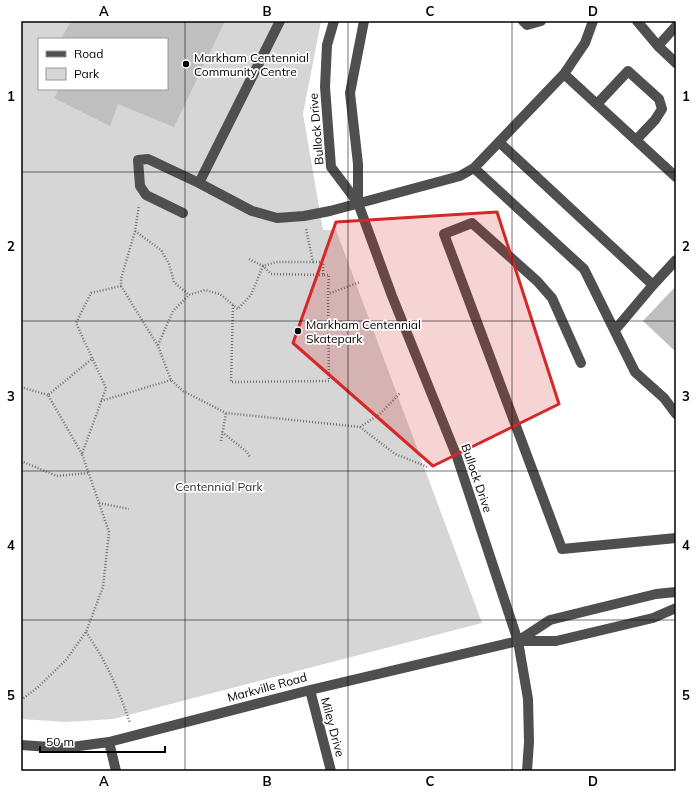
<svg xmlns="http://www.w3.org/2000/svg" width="697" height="792" font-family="Mulish,sans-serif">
	<rect width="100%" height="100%" fill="#fff"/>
	<path fill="#d6d6d6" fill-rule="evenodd" d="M21 21H321L303 114 323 230H336L482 623 113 719 66 722 21 719ZM39 39H167V89H39Z"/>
	<path fill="#bfbfbf" d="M71 21H225L174 127 118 104 110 126 54 98 59 89H167V39H61Z
		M676 286V352L643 321Z"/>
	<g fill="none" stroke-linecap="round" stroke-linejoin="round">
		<path stroke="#717171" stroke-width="2.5" stroke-dasharray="1 2" stroke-linecap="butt" d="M135 231 161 250 169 264 174 282 189 295
			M249 259 263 266 271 274 323 275
			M313 262H323V275H329L328 294
			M121 286 158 346 171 380 183 391 226 413 360 427 395 454 428 467
			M233 305 231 382 329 381 328 294 360 282
			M158 345 173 311 189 295 205 290 220 294 238 309 251 295 263 266 276 262H313L306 229
			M21 387 48 395
			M101 401 171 380
			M360 427 380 414 400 393
			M222 432 247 452 250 457
			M221 441 226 413
			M82 454 48 395 93 358
			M21 461 57 476 88 473
			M99 503 129 509
			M86 632C107 663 118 688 130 723
			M21 700 37 688 66 660 86 632 103 587 109 532 82 454 106 388 76 323 91 293 121 286V279L135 231 139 205"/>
		<path stroke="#4f4f4f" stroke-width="10" d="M334 21 327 45 325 87 331 167 358 203 392 296 457 457 518 641 528 699 529 742 527 771
			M523 21 527 25 541 21
			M637 21 658 46 676 63
			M658 46 676 26
			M564 74 585 43 593 21
			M597 104 628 71 659 99 662 109 655 120 636 140
			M499 142 564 74 676 177
			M474 168 499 142 653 285 676 260
			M199 183 280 21
			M358 203V164L350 93 364 21
			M183 213 146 195 140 186 138 160 148 159 199 183 252 211 277 218 304 216 330 211 460 176 474 168 584 269 635 372 664 398 676 414
			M615 330 653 285
			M581 363 552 298 537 281 472 223 444 234 562 549 676 538
			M518 641 550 620 656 594 676 592
			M310 690 331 771
			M109 742 116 771
			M21 745 64 748 109 742 310 690 518 641H556L653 618 676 608"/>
	</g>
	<path fill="#d62828" fill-opacity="0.2" stroke="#d62828" stroke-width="3" stroke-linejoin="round" d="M497 212 559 404 433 466 293 343 336 222Z"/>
	<path fill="none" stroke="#000" stroke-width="1" stroke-opacity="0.55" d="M185 21V771M348 21V771M512 21V771M21 172H676M21 321H676M21 471H676M21 620H676"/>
	<g fill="#000" stroke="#fff" stroke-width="1.5">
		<circle cx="186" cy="64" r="4"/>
		<circle cx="298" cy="331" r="4"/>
	</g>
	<g text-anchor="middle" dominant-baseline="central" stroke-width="3.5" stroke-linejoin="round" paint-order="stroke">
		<g font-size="12" fill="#000" stroke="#fff" text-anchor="start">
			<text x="194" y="57">Markham Centennial<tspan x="194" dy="14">Community Centre</tspan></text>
			<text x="306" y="324">Markham Centennial<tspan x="306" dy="14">Skatepark</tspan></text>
		</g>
		<g font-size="12" fill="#000" stroke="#fff">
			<text transform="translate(316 129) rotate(-95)">Bullock Drive</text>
			<text transform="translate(477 478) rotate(71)">Bullock Drive</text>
			<text transform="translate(267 687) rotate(-15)">Markville Road</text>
			<text transform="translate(333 727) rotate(75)">Miley Drive</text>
		</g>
		<g font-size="12" fill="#2d2d2d" stroke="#fff">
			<text x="219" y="486">Centennial Park</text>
		</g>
	</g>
	<rect width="697" height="792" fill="none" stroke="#ffffff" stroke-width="44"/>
	<rect x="38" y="38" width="130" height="52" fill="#ffffff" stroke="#999999"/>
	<rect x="46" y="51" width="20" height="6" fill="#4f4f4f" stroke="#999999"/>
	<text x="74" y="58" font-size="12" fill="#000000">Road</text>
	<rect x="46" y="68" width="20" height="12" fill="#d6d6d6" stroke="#999999"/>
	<text x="74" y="78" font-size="12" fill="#000000">Park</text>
	<path d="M40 746v6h125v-6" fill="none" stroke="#000000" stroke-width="2"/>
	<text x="46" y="746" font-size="12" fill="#000000" stroke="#ffffff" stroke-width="3" paint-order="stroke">50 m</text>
	<rect x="22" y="22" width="653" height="748" fill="none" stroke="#000" stroke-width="1.5"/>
	<g font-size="13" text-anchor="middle" font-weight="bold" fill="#000">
		<text x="104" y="16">A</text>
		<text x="267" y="16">B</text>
		<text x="430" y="16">C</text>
		<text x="593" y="16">D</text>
		<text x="11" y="101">1</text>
		<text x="686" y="101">1</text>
		<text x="11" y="251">2</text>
		<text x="686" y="251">2</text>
		<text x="11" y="401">3</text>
		<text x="686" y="401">3</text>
		<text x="11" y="550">4</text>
		<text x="686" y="550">4</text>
		<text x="11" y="700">5</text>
		<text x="686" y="700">5</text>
		<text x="104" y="786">A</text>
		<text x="267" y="786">B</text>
		<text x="430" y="786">C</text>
		<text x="593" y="786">D</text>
	</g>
</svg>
